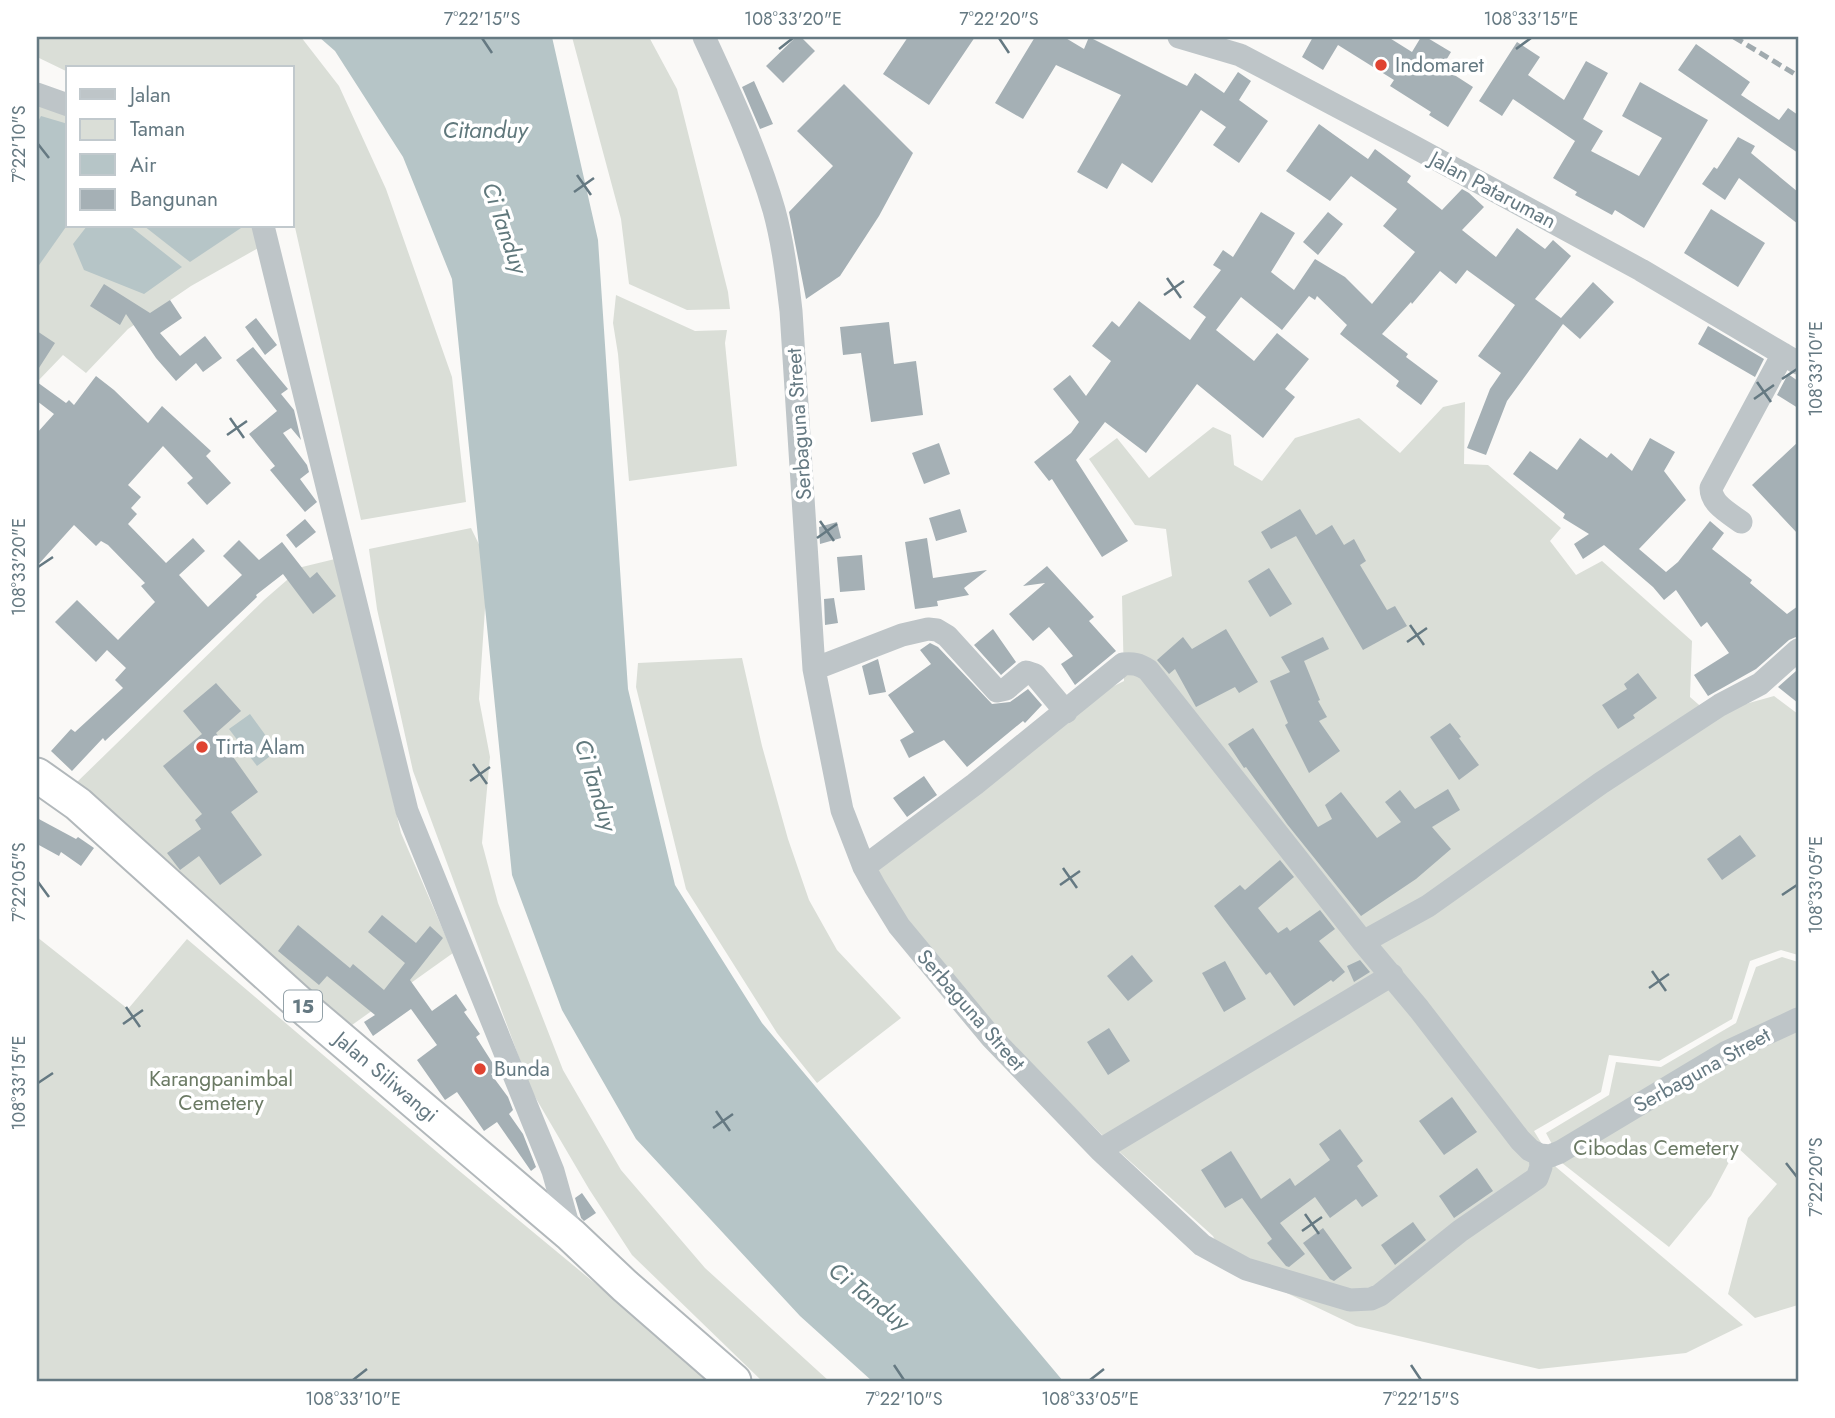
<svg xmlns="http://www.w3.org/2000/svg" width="1835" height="1418" font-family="Jost,sans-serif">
	<rect width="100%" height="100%" fill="#faf9f7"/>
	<path fill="#daded7" d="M37 37H301L339 86 386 189 452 377 466 502 361 520 292 214V68H68V72L37 57Z
		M572 37H649L677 89 728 292 730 309 687 310 629 284 621 219Z
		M37 102 68 114V226H255L260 247 191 286 128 329 86 373 63 355 37 382Z
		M616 295 695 331 727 330 725 343 737 466 629 481 618 354 613 323Z
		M1465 402 1464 464 1488 465 1561 528 1550 541 1576 575 1602 561 1692 641 1690 697 1714 718 1724 710 1774 696 1798 714V955L1781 950 1750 961 1732 1019 1659 1061 1609 1055 1601 1092 1534 1131 1556 1167 1743 1325 1686 1353 1539 1369 1356 1326 1226 1264 1213 1236 1113 1146 1006 1039 904 924 873 862 1084 701 1124 681 1122 596 1172 576 1166 529 1135 525 1089 459 1117 438 1149 478 1213 427 1231 435 1234 465 1262 481 1295 438 1359 418 1400 453 1443 407Z
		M471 528 488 563 479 699 490 757 482 843 498 903 563 1070 621 1170 705 1268 829 1381H762L632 1255 589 1189 531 1090 413 771 377 609 369 549Z
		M335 559 401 833 453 953 352 1025 174 875 74 785 264 600 302 567Z
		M742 658 762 746 788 839 809 900 837 950 901 1018 817 1083 777 1033 686 889 636 687 638 663Z
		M37 937 128 1009 187 939 457 1169 713 1381H37Z
		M1782 957 1798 962V1305L1755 1318 1728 1294 1748 1218 1777 1184 1737 1147 1711 1196 1669 1247 1562 1163 1546 1133 1609 1095 1616 1062 1661 1067 1736 1023 1756 967Z"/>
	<path fill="#b6c5c7" d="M319 37H552L598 240 628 689 675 885 762 1023 1063 1381H872L800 1316 636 1139 562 1010 512 875 452 279 403 157 335 51Z
		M41 116 68 124V224L37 268V123Z
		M87 226H130L182 267 144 294 84 270 73 244Z
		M144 226H244L190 262Z
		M250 714 277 751 257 766 229 729Z"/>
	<path fill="#a5b0b5" d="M796 37H801L815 51 783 83 766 66Z
		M908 37H975L929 105 883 74Z
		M1035 37H1064L1084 49 1089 37 1187 86 1195 73 1224 93 1238 72 1251 81 1239 100 1268 121 1239 163 1213 145 1226 127 1201 110 1152 183 1122 163 1107 189 1077 172 1121 95 1056 65 1023 119 995 103Z
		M1313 37H1388L1412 52 1421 37H1426L1451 52 1442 67 1473 87 1448 127 1429 115 1431 112 1390 86 1394 80 1338 45 1323 70 1302 57Z
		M1517 42 1540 57 1528 75 1564 100 1586 61 1608 73 1583 119 1603 131 1591 151 1639 176 1662 138 1622 116 1640 82 1708 120 1644 228 1615 210 1612 215 1575 195 1577 192 1553 178 1575 141 1513 99 1502 116 1479 101Z
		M1696 44 1750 82 1741 95 1779 120 1788 108 1798 115V153L1678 70Z
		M754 81 773 124 760 129 742 87Z
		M844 84 913 153 879 216 840 276 806 299 789 212 833 166 797 131Z
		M1319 124 1368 159 1375 149 1411 176 1407 182 1442 210 1462 189 1469 193 1484 207 1462 230 1496 257 1517 228 1545 249 1553 240 1571 256 1535 299 1561 318 1593 282 1614 302 1580 339 1563 324 1507 401 1486 455 1467 448 1490 389 1501 373 1478 356 1515 305 1467 270 1456 284 1440 271 1412 304 1411 302 1382 334 1408 354 1406 357 1438 381 1421 405 1396 386 1399 381 1340 334 1347 325 1317 296 1315 300 1309 296 1282 330 1241 297 1216 330 1254 361 1277 333 1309 359 1285 389 1295 397 1263 438 1197 384 1146 453 1105 422 1076 460 1128 541 1102 557 1052 479 1049 481 1034 462 1071 433 1079 422 1053 389 1070 375 1086 396 1111 361 1092 346 1112 321 1119 327 1139 301 1190 340 1206 317 1193 307 1221 270 1213 265 1223 250 1233 257 1261 212 1295 233 1271 272 1294 290 1315 259 1345 277 1372 304 1415 252 1383 226 1397 209 1351 176 1330 201 1286 171Z
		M1738 137 1755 146 1751 153 1798 192V224L1739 178 1725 200 1702 184 1714 167 1717 169Z
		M1711 209 1765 243 1738 287 1684 253Z
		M1328 212 1343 224 1318 255 1303 242Z
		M104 284 150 313 170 300 182 318 160 333 180 356 205 336 222 358 203 372 196 363 176 381 156 358 126 314 120 325 90 306Z
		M256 318 277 345 265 355 245 327Z
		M889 322 894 364 916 361 923 415 871 422 861 353 843 355 840 327Z
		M1708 326 1764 359 1755 377 1698 344Z
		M37 331 55 343 37 371Z
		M253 347 288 389 281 394 294 410 301 440 291 428 283 433 307 465 309 472 300 479 317 502 305 512 270 470 275 466 249 434 277 411 236 360Z
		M1788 374 1798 381V408L1777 395Z
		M96 376 114 390 148 423 162 406 211 451 206 456 231 483 207 505 187 483 193 478 163 446 128 485 141 497 131 508 137 514 128 524 166 563 193 538 205 551 179 575 208 607 242 575 223 556 239 540 259 560 282 542 310 578 317 572 336 596 313 614 283 574 256 595 257 597 105 741 103 738 72 771 51 751 71 729 75 732 123 688 115 680 126 668 107 650 96 662 55 622 77 600 118 640 155 602 141 586 145 583 108 545 101 541 96 546 74 525 37 566V433L54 414 37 401V382L66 403 69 400 74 405Z
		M1580 438 1607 458 1611 453 1632 471 1650 438 1675 452 1664 471 1686 500 1639 549 1666 572 1678 562 1710 521 1724 533 1712 549 1752 580 1750 583 1787 614 1798 606V636L1789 640 1756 669 1708 696 1694 675 1729 653 1707 622 1701 627 1676 590 1664 600 1653 587 1604 545 1583 559 1574 544 1589 534 1563 518 1565 514 1513 474 1530 451 1557 470Z
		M1798 442V534L1752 485Z
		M939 443 950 474 924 484 912 453Z
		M960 509 967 532 936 541 929 518Z
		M1300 509 1316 535 1332 525 1344 545 1354 539 1366 561 1360 565 1387 610 1395 606 1407 626 1363 650 1296 536 1271 549 1261 532Z
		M305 519 316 532 296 548 286 535Z
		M837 522 841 538 820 544 819 527Z
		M927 538 933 578 987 570 964 588 969 595 937 601 938 606 915 609 905 542Z
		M862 555 865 590 840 592 837 557Z
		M1047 566 1094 617 1089 621 1116 651 1075 685 1061 664 1073 656 1049 627 1033 641 1009 614 1045 583 1023 586Z
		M1269 568 1292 604 1270 617 1248 581Z
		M834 598 838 623 825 625 824 599Z
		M993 629 1016 662 1001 675 974 645Z
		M1226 629 1258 682 1239 693 1235 687 1196 707 1175 669 1169 674 1157 660 1183 637 1192 649Z
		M1323 637 1329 649 1304 661 1320 700 1318 701 1327 717 1319 721 1340 751 1309 773 1285 725 1288 723 1270 681 1290 672 1281 657Z
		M930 643 938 647 992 704 1010 702 1028 689 1042 705 1025 723 1023 721 967 767 944 740 909 758 900 740 914 732 888 695 931 664 920 650Z
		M878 659 886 692 869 695 862 666Z
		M1796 671 1798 672V703L1778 687Z
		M1638 673 1657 698 1633 715 1635 718 1618 729 1602 705 1627 689 1624 684Z
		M216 683 241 711 216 733 258 792 231 812 262 855 220 885 199 856 180 870 167 853 201 829 195 820 202 814 163 766 202 734 183 711Z
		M1450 723 1461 737 1459 738 1479 765 1459 780 1430 737Z
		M1253 728 1318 827 1332 819 1325 805 1341 792 1377 838 1401 822 1385 802 1400 790 1415 809 1448 789 1460 810 1432 827 1451 849 1416 879 1361 916 1287 824 1246 767 1244 768 1228 744Z
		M924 776 937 795 907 817 893 798Z
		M37 818 76 839 78 837 94 848 81 866 61 852 59 856 37 844Z
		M1740 835 1756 856 1722 880 1707 859Z
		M1280 860 1294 877 1258 908 1278 933 1287 927 1290 931 1320 910 1335 929 1319 941 1345 972 1333 982 1331 980 1294 1006 1270 972 1266 975 1214 906 1240 885 1245 890Z
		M382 915 416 943 430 926 443 938 410 980 432 1011 456 994 467 1010 464 1012 480 1034 476 1037 497 1070 491 1074 508 1097 513 1110 509 1114 523 1134 536 1167 531 1171 497 1122 484 1131 457 1092 445 1100 417 1060 437 1045 411 1009 373 1036 364 1022 375 1015 327 976 319 985 278 951 298 925 350 968 353 964 384 990 405 963 368 932Z
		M1132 955 1153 981 1128 1001 1107 976Z
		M1360 960 1370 972 1354 982 1347 966Z
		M1225 961 1246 999 1224 1012 1202 973Z
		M1109 1028 1130 1061 1108 1075 1087 1042Z
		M1452 1097 1477 1132 1444 1155 1419 1121Z
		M1340 1129 1363 1161 1357 1166 1378 1196 1362 1207 1356 1199 1330 1218 1315 1197 1280 1223 1305 1254 1289 1267 1286 1266 1267 1243 1272 1239 1242 1198 1225 1208 1201 1170 1231 1151 1261 1199 1290 1178 1295 1186 1330 1160 1319 1144Z
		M1477 1168 1493 1191 1454 1218 1439 1196Z
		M582 1193 596 1213 584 1221 581 1218 575 1198Z
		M1413 1222 1426 1240 1395 1265 1381 1245Z
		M1323 1228 1352 1268 1334 1281 1330 1279 1303 1243Z"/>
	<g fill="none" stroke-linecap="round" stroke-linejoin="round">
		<defs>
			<path id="highway" d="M37 775 78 804 309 1012 571 1235 625 1286 734 1381"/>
		</defs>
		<use href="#highway" stroke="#b2b8bb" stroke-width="37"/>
		<path stroke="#bec5c8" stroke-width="23" d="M704 37C730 93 757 151 774 210 783 243 787 277 791 311L814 669 842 810 864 867 875 887 899 926 991 1037 1100 1150 1202 1245 1246 1269 1350 1300 1371 1299 1380 1295 1460 1231 1537 1178 1541 1167 1540 1155 1550 1156 1560 1152 1725 1053 1798 1019
			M1179 37 1240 55 1405 142 1641 270 1798 363
			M37 94 68 105
			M263 226 407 811 553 1171 571 1235
			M1741 522C1729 513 1711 504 1711 488L1783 354
			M814 669 902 635 928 629 937 630 947 636 997 691 1006 689 1026 672 1035 675 1066 712
			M864 867 975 784 1123 664C1133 663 1139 664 1148 670L1363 942 1419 1009 1520 1140 1530 1150 1540 1155
			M1363 942 1428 906 1601 783 1720 705 1760 684 1798 650
			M1100 1150 1392 975"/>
		<use href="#highway" stroke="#fff" stroke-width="33"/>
		<path stroke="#a0aaae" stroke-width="5" stroke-dasharray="10 5" stroke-linecap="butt" d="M1734 37 1798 76"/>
	</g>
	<path fill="none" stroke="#657982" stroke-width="2.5" d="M482 38 492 53M999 38 1009 53M779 49 793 38M1516 49 1531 38M38 144 49 158M577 175 591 195M574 192 594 178M1167 278 1181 298M1164 295 1184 281M1782 379 1797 369M1757 382 1771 402M1754 399 1774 385M230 418 244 438M227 435 247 421M820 521 834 541M817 538 837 524M38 567 53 557M1410 625 1424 645M1407 642 1427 628M473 764 487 784M470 781 490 767M1063 868 1077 888M38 882 49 897M1060 885 1080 871M1782 895 1797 885M1652 971 1666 991M1649 988 1669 974M126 1007 140 1027M123 1024 143 1010M38 1083 53 1073M716 1111 730 1131M713 1128 733 1114M1786 1163 1797 1177M1305 1214 1319 1234M1302 1231 1322 1217M894 1365 904 1380M1411 1365 1421 1380M353 1380 367 1369M1090 1380 1104 1369"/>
	<g fill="#e04331" stroke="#fff" stroke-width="2.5">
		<circle cx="1381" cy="65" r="7"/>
		<circle cx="202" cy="747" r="7"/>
		<circle cx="480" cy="1069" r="7"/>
	</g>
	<g text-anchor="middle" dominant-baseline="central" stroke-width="7" stroke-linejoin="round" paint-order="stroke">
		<rect fill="#fff" stroke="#93a1a8" stroke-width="2" x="284" y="990.5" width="38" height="31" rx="5"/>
		<g font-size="19" font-weight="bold" fill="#657982">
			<text x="303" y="1006">15</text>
		</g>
		<g font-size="21" fill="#657982" stroke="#fff" text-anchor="start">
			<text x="1395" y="65">Indomaret</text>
			<text x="216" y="747">Tirta Alam</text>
			<text x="494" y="1069">Bunda</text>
		</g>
		<g font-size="21" fill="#657982" stroke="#fff">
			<text transform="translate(1493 190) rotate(28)">Jalan Pataruman</text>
			<text transform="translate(799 424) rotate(-94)">Serbaguna Street</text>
			<text transform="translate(971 1010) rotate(49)">Serbaguna Street</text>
			<text transform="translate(1702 1070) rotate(-29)">Serbaguna Street</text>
			<text transform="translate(386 1077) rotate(40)">Jalan Siliwangi</text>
		</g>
		<g font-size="21" fill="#6b7a64" stroke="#fff">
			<text x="221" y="1079">Karangpanimbal<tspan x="221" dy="24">Cemetery</tspan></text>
			<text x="1656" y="1148">Cibodas Cemetery</text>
		</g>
		<g font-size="23" font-style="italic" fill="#60787c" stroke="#fff">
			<text x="485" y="130">Citanduy</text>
			<text transform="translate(505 228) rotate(71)">Ci Tanduy</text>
			<text transform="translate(596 785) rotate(73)">Ci Tanduy</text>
			<text transform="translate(869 1296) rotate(38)">Ci Tanduy</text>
		</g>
	</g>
	<rect width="1835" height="1418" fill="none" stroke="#ffffff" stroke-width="77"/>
	<rect x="66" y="66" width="228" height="161" fill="#ffffff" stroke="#c1c9cd" stroke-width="2"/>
	<rect x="80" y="89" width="35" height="10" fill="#bec5c8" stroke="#c1c9cd" stroke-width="2"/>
	<text x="130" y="102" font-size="21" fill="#657982">Jalan</text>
	<rect x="80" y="119" width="35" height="21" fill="#daded7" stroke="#c1c9cd" stroke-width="2"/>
	<text x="130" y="136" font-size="21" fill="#657982">Taman</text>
	<rect x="80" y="154" width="35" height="21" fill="#b6c5c7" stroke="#c1c9cd" stroke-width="2"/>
	<text x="130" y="172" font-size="21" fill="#657982">Air</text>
	<rect x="80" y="189" width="35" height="21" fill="#a5b0b5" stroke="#c1c9cd" stroke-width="2"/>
	<text x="130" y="206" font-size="21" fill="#657982">Bangunan</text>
	<rect x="38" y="38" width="1759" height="1342" fill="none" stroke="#657982" stroke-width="2.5"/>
	<g font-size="18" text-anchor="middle" fill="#657982">
		<text x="482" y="25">7°22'15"S</text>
		<text x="793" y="25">108°33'20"E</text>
		<text x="999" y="25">7°22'20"S</text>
		<text x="1531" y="25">108°33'15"E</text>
		<text transform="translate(19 144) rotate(-90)" y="6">7°22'10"S</text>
		<text transform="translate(1816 369) rotate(-90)" y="6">108°33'10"E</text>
		<text transform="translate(19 567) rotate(-90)" y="6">108°33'20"E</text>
		<text transform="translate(19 882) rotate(-90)" y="6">7°22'05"S</text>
		<text transform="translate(1816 885) rotate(-90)" y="6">108°33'05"E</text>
		<text transform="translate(19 1083) rotate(-90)" y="6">108°33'15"E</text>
		<text transform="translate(1816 1177) rotate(-90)" y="6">7°22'20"S</text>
		<text x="353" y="1405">108°33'10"E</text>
		<text x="904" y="1405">7°22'10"S</text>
		<text x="1090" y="1405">108°33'05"E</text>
		<text x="1421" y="1405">7°22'15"S</text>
	</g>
</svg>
